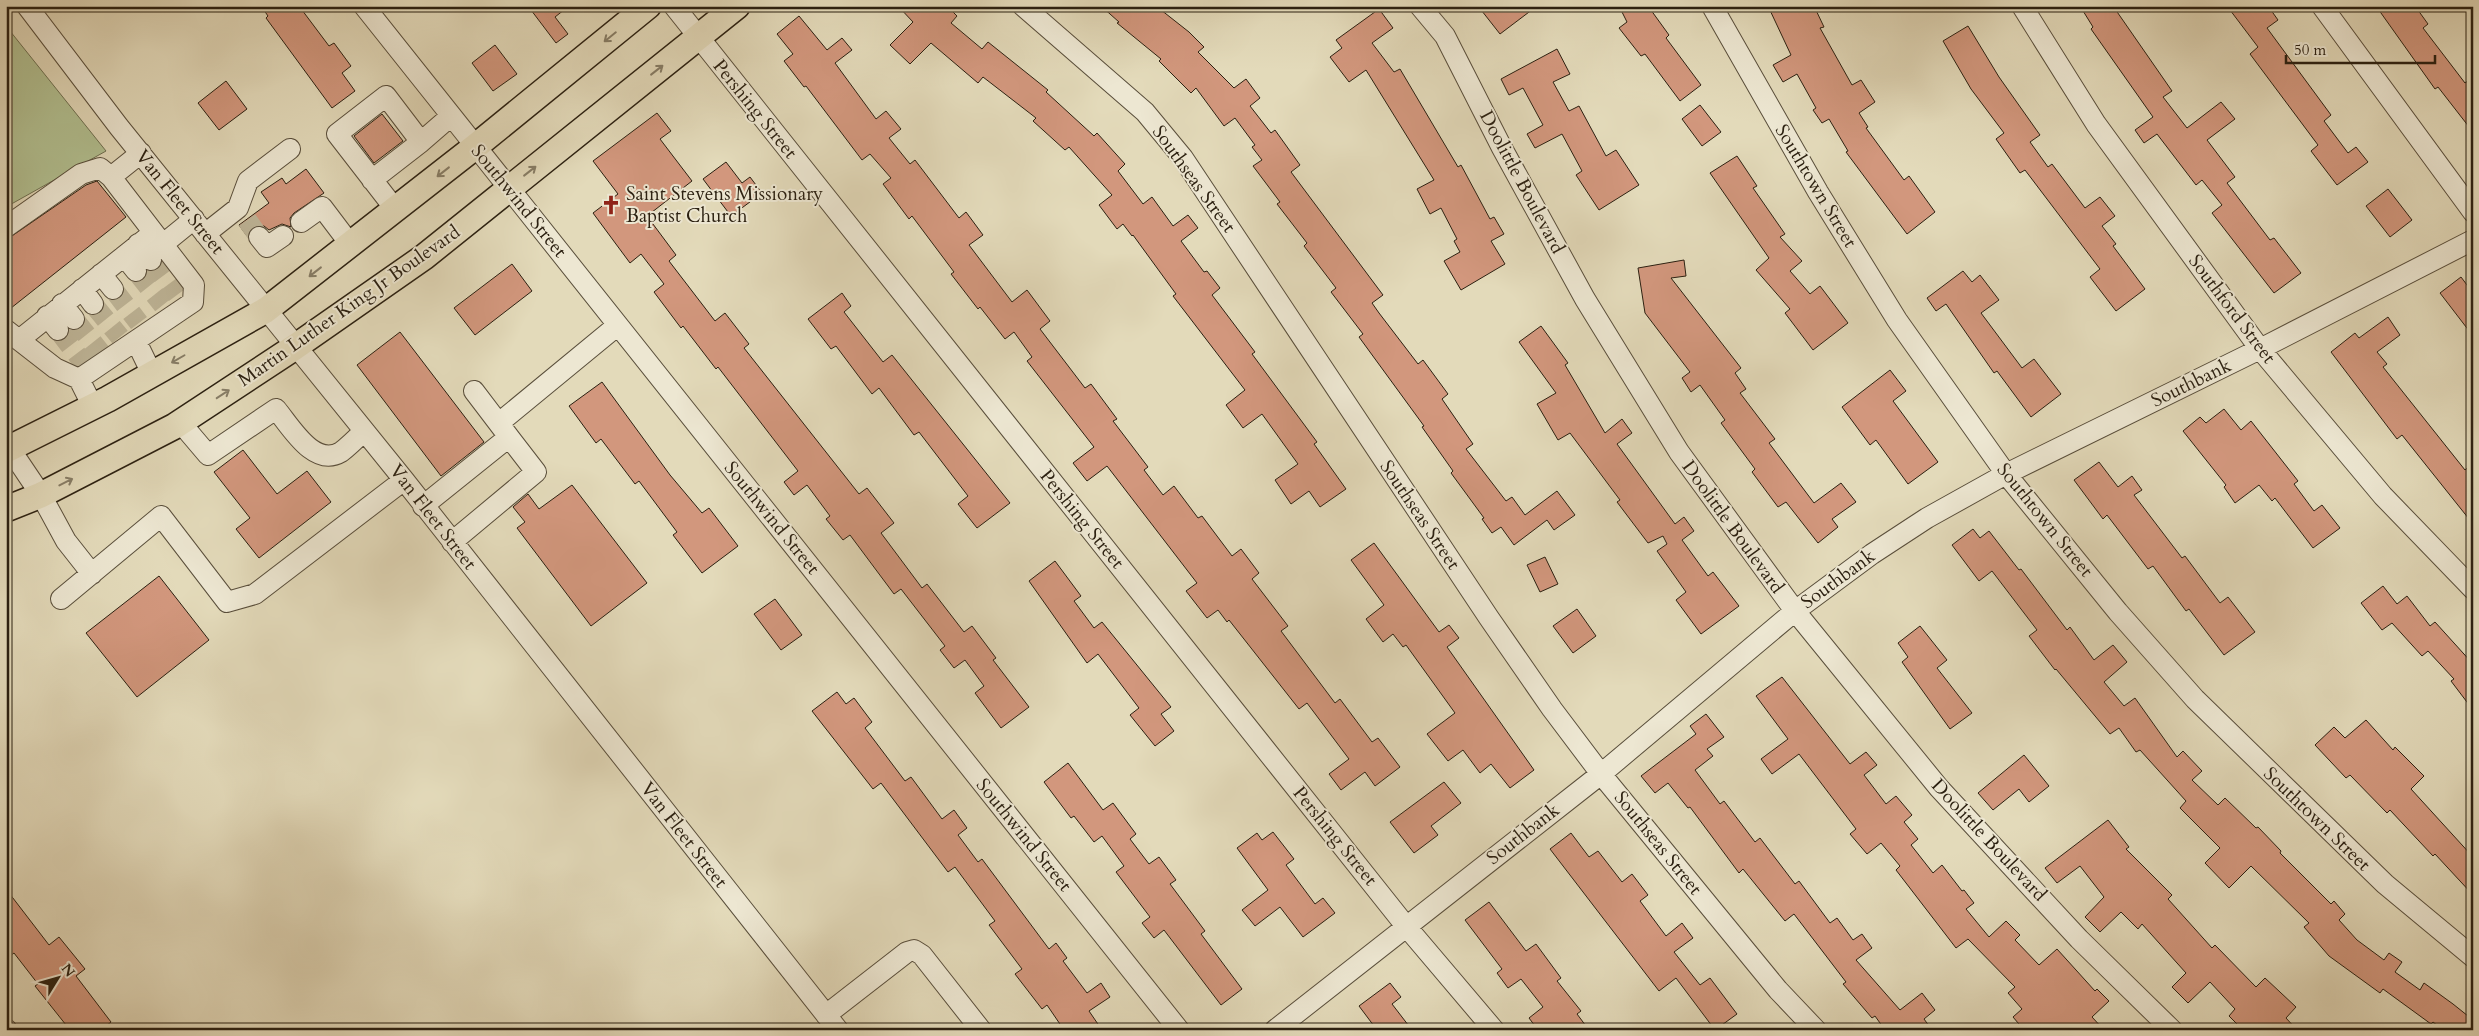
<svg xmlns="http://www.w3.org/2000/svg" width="2479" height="1036" font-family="Cardo,serif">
	<rect width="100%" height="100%" fill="#e3daba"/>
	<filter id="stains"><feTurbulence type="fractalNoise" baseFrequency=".004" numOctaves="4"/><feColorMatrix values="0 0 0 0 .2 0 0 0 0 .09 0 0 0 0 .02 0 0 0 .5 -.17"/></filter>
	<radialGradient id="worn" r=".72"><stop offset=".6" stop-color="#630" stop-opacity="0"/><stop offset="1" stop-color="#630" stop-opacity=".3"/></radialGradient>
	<path fill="#b2c091" stroke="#6e7051" d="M6 26 106 151 6 207Z"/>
	<path fill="#d2977d" stroke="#2b2011" d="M261 6H299L329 46 334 43 351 66 342 73 355 91 332 108 266 18 268 16Z
		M528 6H569L555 17 568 34 556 43Z
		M898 6H947L957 16 951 23 982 49 988 42 1048 90 1046 92 1094 136 1097 133 1125 164 1118 171 1143 204 1152 197 1173 226 1188 215 1198 228 1181 241 1204 272 1207 271 1220 288 1212 295 1255 352 1252 354 1317 442 1314 444 1346 489 1320 507 1309 491 1291 504 1275 480 1298 464 1262 414 1243 428 1226 405 1245 390 1173 296 1176 294 1133 235 1132 236 1123 224 1117 229 1099 205 1112 195 1069 147 1065 150 1033 121 1036 118 983 77 978 83 931 43 910 64 890 45 913 22Z
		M1101 6H1156L1189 32 1204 47 1198 52 1234 88 1246 79 1260 98 1250 106 1271 133 1275 130 1300 165 1291 172 1383 295 1372 303 1379 313 1418 364 1423 360 1448 394 1442 399 1473 444 1466 449 1506 501 1512 497 1525 515 1557 491 1575 515 1554 530 1547 520 1514 545 1501 527 1492 533 1482 519 1484 518 1451 473 1453 471 1422 427 1424 426 1359 337 1363 334 1331 292 1336 288 1304 246 1307 243 1277 204 1280 202 1253 166 1262 160 1252 147 1255 145 1235 118 1224 126 1196 88 1191 93 1159 61 1161 59 1117 23 1119 22Z
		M1478 6H1537L1500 34Z
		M1619 6H1648L1669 35 1666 38 1701 85 1680 101 1645 54 1641 56 1619 28 1627 22Z
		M1768 6H1814L1824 27 1820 28 1852 85 1861 80 1875 102 1859 113 1868 127 1866 128 1904 180 1909 176 1935 212 1907 234 1846 152 1848 151 1829 119 1822 123 1813 110 1816 108 1797 74 1783 82 1773 65 1791 55Z
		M2080 6H2113L2172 91 2163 97 2187 128 2221 102 2235 119 2207 140 2235 177 2227 183 2270 240 2274 238 2301 273 2274 293 2212 213 2222 205 2202 180 2196 185 2157 134 2144 143 2135 130 2153 117 2091 29 2093 27Z
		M2227 6H2268L2278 20 2267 28 2331 115 2324 121 2348 153 2356 147 2368 162 2337 185 2311 151 2318 145 2250 54 2258 47Z
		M2376 6H2415L2428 24 2423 28 2465 83 2473 77V132L2438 87 2435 89Z
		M1379 9 1393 28 1372 43 1394 72 1400 69 1458 167 1461 165 1490 219 1494 217 1504 234 1491 241 1505 264 1461 290 1444 261 1460 252 1454 241 1457 239 1441 208 1430 214 1417 189 1434 180 1366 70 1349 82 1330 57 1342 48 1336 40Z
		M799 16 827 50 842 38 852 50 835 63 876 119 886 111 901 129 889 138 910 164 915 160 959 218 966 212 983 235 969 245 1012 302 1027 290 1050 321 1040 329 1085 388 1091 384 1117 419 1113 421 1148 467 1144 470 1163 495 1174 486 1198 518 1202 516 1232 556 1241 549 1259 573 1252 579 1288 626 1281 631 1335 703 1340 699 1372 742 1378 738 1400 767 1375 786 1365 772 1341 790 1329 774 1349 759 1307 703 1299 709 1229 620 1227 622 1218 610 1207 618 1186 591 1197 583 1107 466 1087 481 1073 463 1094 447 1027 361 1032 357 1014 332 1005 339 980 307 978 309 951 274 954 272 912 216 909 219 883 184 891 178 870 154 862 160 806 86 804 87 784 61 793 54 777 34Z
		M1968 26 1999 77 2040 135 2030 142 2048 167 2052 164 2085 208 2100 197 2115 216 2102 226 2116 244 2113 246 2145 289 2116 311 2090 277 2100 269 2025 170 2020 173 1996 139 2004 133 1971 89 1943 41Z
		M495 45 517 74 493 91 472 63Z
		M1557 49 1570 74 1553 82 1569 111 1579 106 1606 156 1616 150 1639 185 1599 210 1576 175 1582 171 1562 134 1535 148 1527 134 1543 125 1523 88 1509 95 1501 79Z
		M226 81 247 109 219 130 198 103Z
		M1700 105 1721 132 1702 146 1682 119Z
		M657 113 671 131 660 139 692 181 647 216 676 255 669 261 715 321 725 313 749 344 744 348 859 494 867 488 894 523 881 533 922 588 927 584 964 632 972 626 996 658 993 660 1029 707 1001 728 975 693 984 686 965 660 954 668 940 650 945 646 901 589 894 594 850 535 843 540 826 519 830 516 807 485 794 495 784 482 798 471 718 367 716 369 683 326 681 328 654 292 664 284 641 254 630 263 593 213 618 194 593 161Z
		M382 114 403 141 374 163 354 136Z
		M1737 156 1757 186 1753 188 1785 234 1780 237 1802 261 1790 271 1810 294 1820 286 1848 323 1813 350 1785 313 1790 309 1756 270 1769 258 1710 173Z
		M726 162 742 183 750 177 762 193 731 216 703 179Z
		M306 169 324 193 294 213 290 218 291 227 282 224 269 230 264 226 257 225 251 228 247 236 239 225 269 203 261 192 282 178 286 184Z
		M97 181 126 217 6 312V240L86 185Z
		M2388 189 2412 220 2390 237 2366 206Z
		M1684 260 1686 276 1671 278 1741 368 1735 373 1746 389 1740 393 1775 439 1769 443 1814 503 1841 483 1856 502 1832 519 1838 527 1818 543 1786 502 1778 507 1752 472 1755 469 1721 423 1725 420 1700 385 1691 392 1682 378 1690 372 1645 313 1638 268Z
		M512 264 532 291 475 335 454 308Z
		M1963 271 1972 282 1980 275 1999 300 1981 313 2022 368 2034 359 2061 394 2031 417 1997 371 1994 373 1946 304 1936 311 1927 298Z
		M2461 277 2473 293V336L2440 293Z
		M842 293 851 306 844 312 883 362 892 355 1010 503 977 528 958 504 968 496 919 432 914 435 879 388 872 394 836 346 831 349 808 319Z
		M2388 317 2400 335 2377 352 2387 364 2383 367 2465 470 2473 463V524L2402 435 2397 439 2331 352 2355 333 2359 338Z
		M1541 326 1568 363 1565 365 1605 433 1622 419 1632 433 1617 444 1675 524 1684 517 1694 531 1682 540 1708 576 1713 572 1739 606 1701 634 1676 600 1686 592 1657 551 1667 544 1663 536 1648 543 1617 502 1620 500 1570 433 1558 440 1537 404 1556 393 1519 342Z
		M400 332 484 442 441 476 357 365Z
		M1890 370 1906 391 1893 401 1938 462 1908 484 1876 440 1870 445 1842 407Z
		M602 382 670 475 702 513 709 508 738 546 702 573 673 535 677 532 639 481 635 484 601 439 596 443 569 406Z
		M2224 409 2241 430 2251 421 2298 481 2294 484 2314 511 2322 505 2340 528 2313 548 2275 498 2272 501 2259 485 2235 503 2224 487 2226 485 2183 431 2200 417 2206 423Z
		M243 450 277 494 307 471 331 502 259 558 236 529 250 518 214 472Z
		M2099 462 2118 487 2132 476 2142 490 2134 495 2182 558 2185 556 2220 603 2228 597 2255 632 2224 655 2189 609 2186 611 2153 566 2148 569 2107 515 2103 519 2074 480Z
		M572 485 647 583 591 626 517 528 525 522 513 507 528 494 539 509Z
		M1973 529 1980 538 1989 531 2019 570 2021 569 2067 630 2070 627 2094 660 2113 645 2127 662 2104 682 2124 706 2135 698 2177 757 2183 751 2202 771 2192 780 2218 805 2225 798 2256 828 2258 827 2281 851 2280 853 2331 904 2334 901 2345 914 2339 920 2357 940 2384 960 2389 953 2402 962 2395 972 2420 990 2424 983 2453 1004 2473 1020V1030H2443L2433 1022 2431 1024 2383 989 2380 993 2329 956 2304 927 2309 923 2251 866 2229 888 2205 863 2220 848 2180 808 2186 801 2140 750 2136 752 2119 728 2110 734 2056 669 2055 670 2029 636 2037 630 1992 571 1979 581 1952 545Z
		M1374 543 1439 632 1449 625 1459 638 1447 647 1534 770 1510 788 1491 764 1480 773 1463 750 1448 761 1427 734 1455 713 1406 645 1403 647 1393 634 1383 642 1366 619 1384 605 1351 560Z
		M1545 557 1558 584 1540 592 1527 565Z
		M1055 561 1081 596 1074 601 1094 628 1102 622 1171 707 1161 714 1174 731 1155 746 1130 715 1139 708 1098 654 1087 663 1029 581Z
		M159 576 209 640 137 697 86 633Z
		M2383 586 2397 604 2407 596 2430 626 2435 622 2473 664V710L2451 681 2454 679 2428 651 2422 656 2392 623 2382 630 2361 603Z
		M775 599 802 635 781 650 754 614Z
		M1577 609 1596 636 1573 653 1553 626Z
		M1920 626 1947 660 1937 668 1972 713 1950 729 1902 662 1908 657 1898 643Z
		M1782 677 1850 764 1866 752 1877 765 1864 775 1886 804 1896 796 1912 815 1904 822 1918 839 1911 845 1933 873 1942 865 1962 891 1964 890 1974 903 1966 909 1989 937 2006 921 2020 935 2015 940 2039 965 2057 949 2095 991 2097 989 2109 1001 2092 1017 2104 1030H2024L2013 1017 2022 1009 2008 993 2015 987 1968 939 1956 948 1896 870 1900 866 1881 843 1867 854 1850 834 1856 829 1799 754 1772 774 1761 759 1788 739 1756 696Z
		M837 692 846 704 854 698 872 722 865 728 905 781 911 777 942 819 954 810 967 828 958 835 978 862 982 859 1049 949 1056 943 1067 958 1063 961 1087 993 1101 983 1110 997 1089 1011 1102 1030H1064L1047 1005 1042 1009 1015 974 1022 969 989 925 995 921 955 867 948 872 881 783 873 789 812 711Z
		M1706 714 1724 737 1707 749 1713 756 1695 770 1720 804 1724 801 1755 842 1760 838 1795 884 1799 881 1830 923 1837 918 1853 940 1862 934 1872 948 1856 960 1900 1010 1922 993 1935 1010 1924 1019 1932 1030H1885L1875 1016 1872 1018 1843 984 1846 982 1794 914 1785 921 1743 869 1739 873 1690 807 1688 808 1668 783 1655 793 1641 776 1696 734 1690 726Z
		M2366 720 2393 750 2395 747 2424 776 2411 789 2473 857V895L2435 854 2433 856 2390 810 2387 813 2350 775 2346 778 2315 745 2334 727 2345 738Z
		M2024 755 2049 786 2029 802 2019 789 1993 810 1978 793Z
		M1068 763 1103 810 1113 803 1136 834 1130 839 1149 864 1159 857 1176 880 1170 884 1205 931 1201 934 1242 989 1221 1005 1164 930 1154 938 1142 923 1150 917 1116 872 1124 866 1102 836 1094 842 1074 816 1071 818 1044 782Z
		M1444 782 1461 803 1431 826 1438 835 1414 853 1390 822Z
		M2108 820 2129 847 2126 849 2172 895 2168 899 2212 948 2215 945 2256 987 2265 978 2296 1007 2286 1018 2297 1030H2243L2229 1016 2235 1009 2210 982 2188 1003 2172 987 2186 973 2142 924 2138 929 2121 912 2100 932 2085 917 2104 897 2080 866 2057 883 2045 868Z
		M1273 832 1294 859 1286 865 1315 904 1323 898 1335 913 1303 937 1280 907 1255 926 1242 910 1268 890 1237 848 1257 833 1262 840Z
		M1571 833 1589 857 1598 851 1622 882 1632 874 1648 895 1640 901 1666 936 1682 923 1693 938 1674 952 1700 985 1710 978 1737 1014 1715 1030 1676 978 1659 991 1550 849Z
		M6 889 49 945 59 937 85 969 76 976 111 1022 101 1030H70L35 986 38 984 14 953 6 959Z
		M1489 902 1526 951 1536 944 1561 978 1557 981 1581 1011 1577 1014 1589 1030H1538L1529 1018 1543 1007 1521 979 1508 988 1497 973 1502 969 1465 920Z
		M1390 983 1401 997 1392 1004 1412 1030H1377L1359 1006Z"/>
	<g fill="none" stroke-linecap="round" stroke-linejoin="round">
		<path stroke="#beb598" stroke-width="20" stroke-dasharray="20 10" stroke-linecap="butt" d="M247 220 259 237
			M151 260 177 295
			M136 271 163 305
			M113 289 139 323
			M93 304 120 337
			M74 319 101 353
			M58 330 85 365"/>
		<defs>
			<path id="minor" d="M27 6 119 127 404 480 838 1030
				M364 6 1179 1030
				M674 6 1405 925 1494 1030
				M1023 6 1145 112 1183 158 1489 618 1552 709 1601 774 1778 990 1816 1030
				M1420 6 1445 36 1502 148 1585 299 1679 452 1795 611 1939 788 2079 939 2172 1030
				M1712 6 1818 192 1897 320 2006 474 2118 612 2195 699 2385 884 2473 957
				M2022 6 2096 124 2260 349 2383 496 2473 589
				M2322 6 2473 212
				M421 142 451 116
				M372 180 421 142 386 96 337 134 395 209
				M301 222 322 207 350 244
				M6 227 81 174 100 168 111 177
				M205 234 238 208 248 181 290 149
				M259 237 267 247 283 236
				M138 244 151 260
				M162 245 194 219
				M124 256 136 271
				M101 274 113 289
				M82 289 93 304
				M62 304 74 319
				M47 316 58 330
				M6 330 55 368 79 379
				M19 340 153 233
				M136 341 152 374
				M93 407 79 379 193 302 194 285 111 177 141 153
				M180 422 208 455 276 409C291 427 314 468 341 452 349 446 357 438 364 431
				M499 423 618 325
				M6 443 41 495 66 541 92 574
				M423 506 509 437 474 391
				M452 542 536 472 509 437
				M61 599 161 516 227 602 255 594 404 480
				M826 1015 907 952 914 950 922 955 981 1030
				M6 1029 7 1030
				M1275 1030 1601 774 1795 611 1872 554 1927 518 2006 474 2260 349 2473 240"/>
			<path id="major" d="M6 450 108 399 266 310 476 146 648 6
				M6 509 41 495 175 426 295 347 424 257 737 6"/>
		</defs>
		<use href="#minor" stroke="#594e3b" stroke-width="22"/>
		<use href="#major" stroke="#2b2011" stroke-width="28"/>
		<use href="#minor" stroke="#ede7d2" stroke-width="20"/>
		<use href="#major" stroke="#e3daba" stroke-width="25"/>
	</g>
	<defs><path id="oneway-shaft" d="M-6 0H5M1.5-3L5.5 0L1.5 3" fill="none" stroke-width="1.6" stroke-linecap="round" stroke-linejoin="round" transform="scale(1.25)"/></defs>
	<g stroke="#877d66">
		<use href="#oneway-shaft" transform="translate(610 37) rotate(141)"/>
		<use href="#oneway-shaft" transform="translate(657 70) rotate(-38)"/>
		<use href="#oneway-shaft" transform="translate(530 171) rotate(-38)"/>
		<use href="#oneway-shaft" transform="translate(443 172) rotate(142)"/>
		<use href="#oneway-shaft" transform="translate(315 272) rotate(142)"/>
		<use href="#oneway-shaft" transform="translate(178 359) rotate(150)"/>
		<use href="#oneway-shaft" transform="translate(223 394) rotate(-33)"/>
		<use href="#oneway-shaft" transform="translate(66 482) rotate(-27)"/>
	</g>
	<defs>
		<symbol id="church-bare" viewBox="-9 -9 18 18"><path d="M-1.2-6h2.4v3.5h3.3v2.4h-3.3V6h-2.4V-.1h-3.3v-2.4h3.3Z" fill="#8f2418" stroke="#ede7d2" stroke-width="2.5" paint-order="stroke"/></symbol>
	</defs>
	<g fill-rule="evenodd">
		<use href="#church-bare" x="597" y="191" width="28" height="28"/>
	</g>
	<g text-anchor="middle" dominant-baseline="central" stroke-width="4" stroke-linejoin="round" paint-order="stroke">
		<g font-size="19" fill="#2b2011" stroke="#ede7d2">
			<text transform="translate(755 109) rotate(51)">Pershing Street</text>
			<text transform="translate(1194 179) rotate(54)">Southseas Street</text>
			<text transform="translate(1522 182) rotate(62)">Doolittle Boulevard</text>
			<text transform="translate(1816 186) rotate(59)">Southtown Street</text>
			<text transform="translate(519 201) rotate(51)">Southwind Street</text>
			<text transform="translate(180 202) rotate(51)">Van Fleet Street</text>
			<text transform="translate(349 306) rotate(-35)">Martin Luther King Jr Boulevard</text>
			<text transform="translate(2232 309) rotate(53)">Southford Street</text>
			<text transform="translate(2191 383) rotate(-26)">Southbank</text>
			<text transform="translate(1420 515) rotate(56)">Southseas Street</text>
			<text transform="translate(433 517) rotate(52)">Van Fleet Street</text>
			<text transform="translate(772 518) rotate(51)">Southwind Street</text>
			<text transform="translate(1082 519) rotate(51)">Pershing Street</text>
			<text transform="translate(2045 520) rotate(51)">Southtown Street</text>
			<text transform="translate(1733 527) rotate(54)">Doolittle Boulevard</text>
			<text transform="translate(1838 579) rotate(-36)">Southbank</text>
			<text transform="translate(2317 819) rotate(44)">Southtown Street</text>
			<text transform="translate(1523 834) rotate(-38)">Southbank</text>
			<text transform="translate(684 835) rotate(52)">Van Fleet Street</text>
			<text transform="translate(1024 835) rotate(51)">Southwind Street</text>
			<text transform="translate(1335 836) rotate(51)">Pershing Street</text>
			<text transform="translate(1989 840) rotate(47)">Doolittle Boulevard</text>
			<text transform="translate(1658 843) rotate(51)">Southseas Street</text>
		</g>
		<g font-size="19" fill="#2b2011" stroke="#ede7d2" text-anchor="start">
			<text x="626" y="194">Saint Stevens Missionary<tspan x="626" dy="22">Baptist Church</tspan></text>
		</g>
	</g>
	<rect width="2479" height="1036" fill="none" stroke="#e3daba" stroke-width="25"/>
	<rect x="8" y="8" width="2464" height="1021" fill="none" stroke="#2b2011" stroke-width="2.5"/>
	<rect x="12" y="12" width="2454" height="1011" fill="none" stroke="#2b2011"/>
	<g transform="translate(58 978) rotate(53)" stroke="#ede7d2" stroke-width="4" paint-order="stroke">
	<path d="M0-4L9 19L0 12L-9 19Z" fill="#2b2011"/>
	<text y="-8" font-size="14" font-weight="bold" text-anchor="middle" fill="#2b2011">N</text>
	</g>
	<path d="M2286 55v8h149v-8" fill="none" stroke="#2b2011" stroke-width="2.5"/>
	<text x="2294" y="55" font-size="15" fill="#2b2011" stroke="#ede7d2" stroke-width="4" paint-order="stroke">50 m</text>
	<rect width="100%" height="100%" filter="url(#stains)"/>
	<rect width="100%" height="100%" fill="url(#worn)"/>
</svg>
